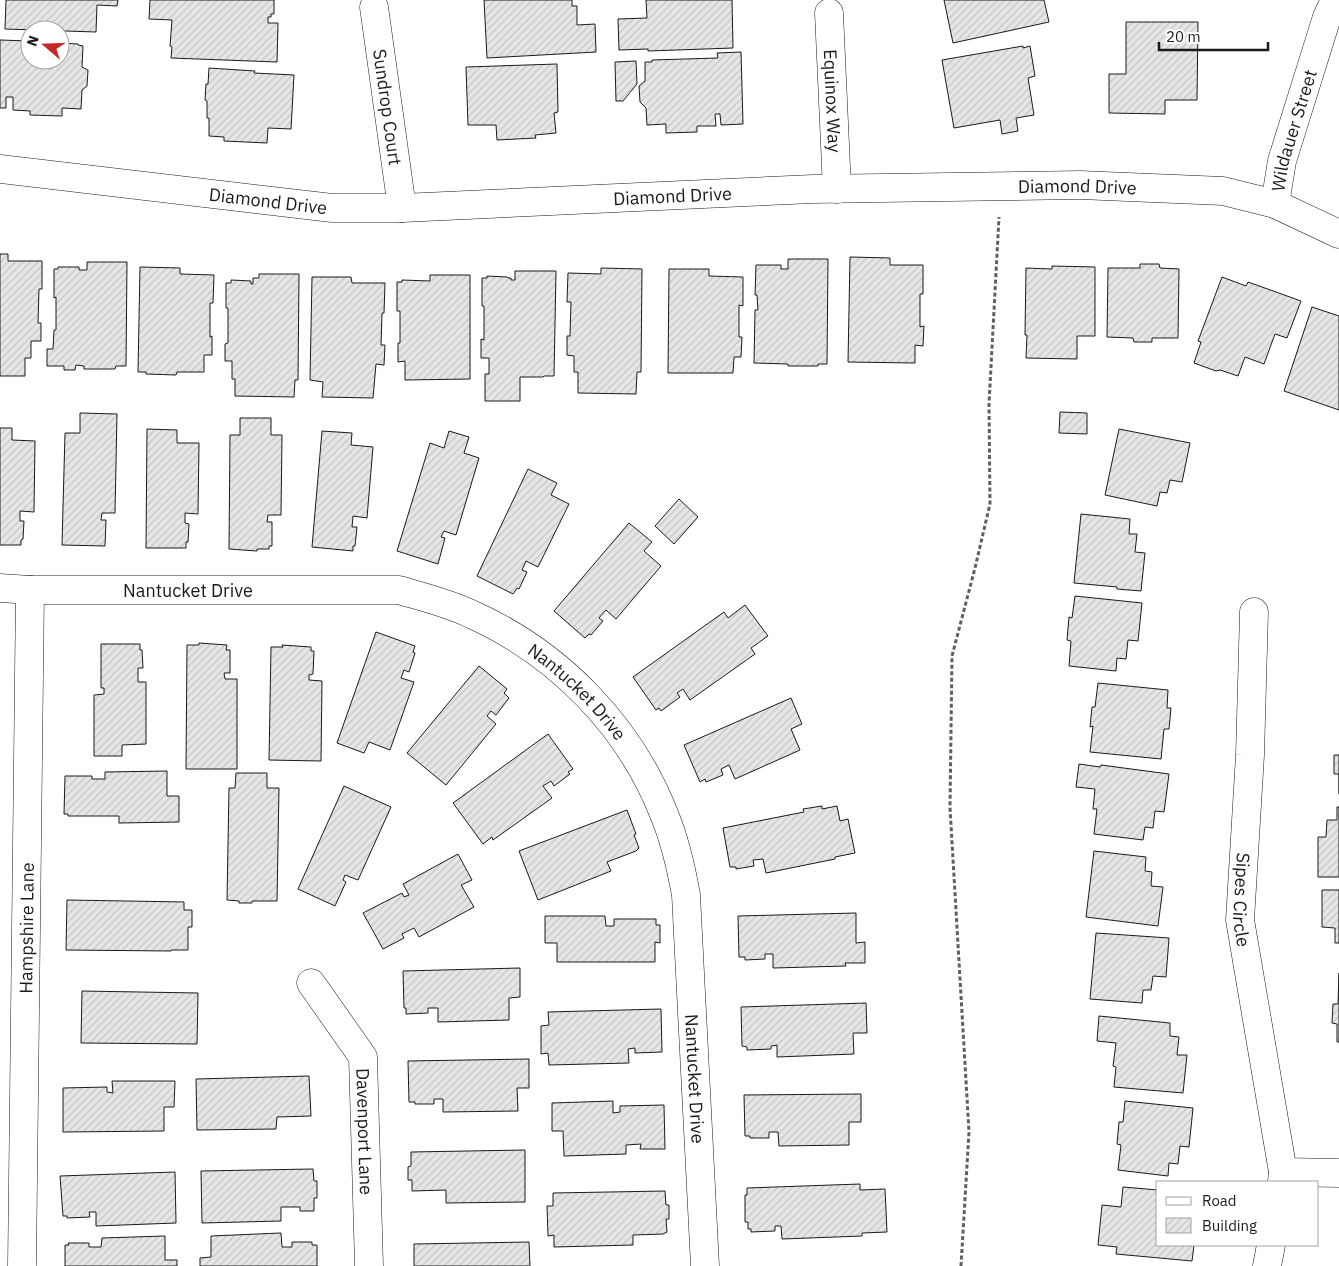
<svg xmlns="http://www.w3.org/2000/svg" width="1339" height="1266" font-family="'IBM Plex Sans',sans-serif">
	<defs>
		<pattern id="building-hatch" width="6" height="6" patternUnits="userSpaceOnUse" patternTransform="scale(1.25)"><rect width="6" height="6" fill="#e6e6e6"/><path d="M-1 1l2-2M0 6l6-6M5 7l2-2" fill="none" stroke="#c5c5c5"/></pattern>
	</defs>
	<rect width="100%" height="100%" fill="#fff"/>
	<path fill="url(#building-hatch)" stroke="#1a1a1a" d="M6 0H118L117 6 97 5 96 32 5 29Z
		M150 0H274V14H271V17H268V23H278L277 62 171 58 172 47 170 46 172 20 149 19Z
		M484 0H572V6H577V25L595 24 596 52 487 58Z
		M646 0H732L733 48 648 51V49L619 50 618 19 647 18Z
		M944 0H1044L1049 22 953 43Z
		M1126 22H1198L1197 100H1165V114L1109 113V74H1126Z
		M0 40 30 41V60H60V43L78 44V45L83 46 82 67 88 70 87 86 82 90 81 109 62 108V116L30 115V111L13 110V97H6V108H0Z
		M1023 46V48L1030 46 1035 76 1028 78 1034 115 1016 118 1018 131 1002 134 1000 120 954 128 942 60Z
		M741 52 743 124 721 125 720 114H715L716 126H697V132L666 133V124L647 125 646 108 640 102 639 86 645 81V62H652V60L718 58 717 53Z
		M636 61 637 84 623 101H616L615 62Z
		M557 64 558 112 554 113 556 133 535 135 536 138 497 140 496 125H468L466 67Z
		M209 68 255 71 254 73 294 75 291 129 268 128 267 143 224 141V137L209 136V118H207V101L205 100 206 84H208Z
		M0 254H8V261H42V289H39L38 323H41V341H31V358H25V376H0Z
		M850 257 890 258V265H923V294H920V327L924 326 923 346 915 345V363L848 362Z
		M788 259H828L827 364H818V366H788V364L754 363 755 310H758L757 295H755L756 265H781V269H788Z
		M87 262H127L126 366H116L115 369H84V366L76 365 75 370H64V366H47V349H53L54 330H56V297L54 298V269H58V267H79V270H87Z
		M1140 264H1159L1160 268 1179 269 1178 338H1152V342H1134L1133 338 1107 337 1108 268H1140Z
		M1052 266 1095 267V336H1077V359L1026 358 1027 335H1025L1026 268 1052 269Z
		M140 267 180 268V274L214 275 213 303H210V337L212 336V355H204V372H177L176 375 146 374V372H138Z
		M601 268 642 269 641 372H637L636 394 578 393V372H574V356L567 355V336H570L571 302H567L568 273 601 274Z
		M669 269H709V276L743 277V306L739 305V337H742L741 357H734L733 373H668Z
		M515 271H556L554 376H544L543 377H520V401H485V374H489V358H481V339L484 340V306H482V278H487V276L507 277 508 278H511V280H515Z
		M259 274H299L298 380H295L294 397 235 396V379H232V361H225V344L228 343V308H226V283H231V280L251 281V284H253V278H259Z
		M430 275H470V379L405 380V361L398 362V343H400V311H397V282H402V280L430 281Z
		M312 277H351L352 283H385L384 313H382L381 345H385L384 365 376 364 373 398 322 397 323 382 310 380Z
		M1222 277 1246 286 1248 282 1301 301 1287 338 1275 334 1264 364 1245 357 1238 376 1220 370 1216 371 1194 363 1201 342 1198 341Z
		M1312 307 1339 316V410L1284 391Z
		M1060 412 1087 413V434L1059 433Z
		M80 413 117 414 115 513H102L101 520H106L105 546 62 545 65 433H80Z
		M240 418H271V435H282L281 515H268L267 522H272V546H269V549H257V551L229 549 230 435H240Z
		M0 428H12V440L35 441 34 512 20 511V521H24L23 539 21 540V545H0Z
		M147 429 177 430V443H199L198 514 185 513V523L189 524 188 542H186V548H146Z
		M1119 429 1190 443 1182 482 1170 480 1167 493 1160 492 1157 506 1105 495Z
		M322 431 352 433 351 445 373 447 367 518 353 516 352 527H357L355 546H353V551L312 547Z
		M449 431 469 437 464 453 479 458 456 535 444 531 441 537 445 538 438 564 397 551 430 443 444 448Z
		M528 469 557 483 551 495 569 504 538 567 526 561 522 570 527 572 519 589 517 588 513 594 477 576Z
		M679 499 698 517 674 544 655 526Z
		M1081 514 1130 519 1129 534H1137L1135 552 1145 553 1141 591 1117 589V587L1074 583Z
		M629 523 652 542 644 551 661 566 616 619 606 610 599 618 603 621 591 635 589 634 585 638 554 611Z
		M1075 596 1142 603 1138 641 1128 640 1126 659 1117 658 1116 671 1069 666 1071 641 1067 640 1069 617 1072 618Z
		M745 605 768 636 751 648 755 654 690 700 683 689 677 693 680 697 661 711 659 708 656 710 633 677 724 612 728 618Z
		M376 632 415 646 413 652 415 653 409 672 404 670 401 678 414 682 390 750 369 742 364 753 337 743Z
		M199 643 227 645 226 650H230V673H224L225 679H237V769H186L187 645H199Z
		M101 644H140V650H142L143 668H138V682H146V744L122 745V756H94V695L104 694V688H101Z
		M282 645 311 647V651H314L313 674 309 675V680L322 681 321 761 269 760 271 647H283Z
		M479 666 507 689 504 693 509 698 496 715 491 711 487 716 496 724 446 785 407 753Z
		M1098 683 1168 690 1167 708H1171L1169 729H1164L1161 759 1090 752 1093 726 1090 727 1092 707H1095Z
		M791 698 802 724 791 729 800 750 735 779 729 765 721 769 723 775 706 782 705 779 700 782 684 745Z
		M548 734 573 769 568 772 570 774 554 786 551 781 543 786 552 798 493 840 492 837 483 844 453 803Z
		M1334 755H1339V794V774H1334Z
		M1079 764 1100 767 1101 765 1169 774 1164 812 1155 811 1153 828 1145 827 1143 840 1094 834 1097 809H1093L1095 789 1076 787Z
		M167 771V796H179V822L119 823V816H68V814H64L65 776H92V779H105V772Z
		M236 773H267V788H279L277 901H252V903H239V901L227 900 229 788H235Z
		M344 786 391 807 358 880 345 875 343 880 346 882 335 906 298 889Z
		M822 806V809L837 806 840 821 848 819 855 853 835 857V859L766 873 763 859 753 860 754 866 736 869V867H730L723 828 804 812 803 809Z
		M1337 807H1339V877H1318V837H1326L1327 820H1337Z
		M627 810 636 834 634 835 639 848 636 851 607 862 611 871 538 900 519 851Z
		M1094 851 1146 857 1145 871 1152 872 1151 886 1163 887 1158 926 1086 917Z
		M458 854 472 880 461 885 474 907 419 937 414 928 402 934 404 938 383 949 363 913 402 893 404 897 409 895 403 884Z
		M1322 890H1339V943H1335V928L1322 927Z
		M67 900 184 902V910H192V927H188V950H171V951L66 950Z
		M856 913V943L865 942V963H845L846 966 773 968V954H765V959L745 960V957H739L738 916Z
		M545 916H605L606 926H614V919H656V925H660V943L655 942V962H557V943H545Z
		M1096 933 1169 938 1166 977 1153 976 1151 990H1143L1142 1003 1090 999Z
		M520 968V997L509 998V1020L438 1022V1008H428V1013L406 1014V1008H404L403 971Z
		M1339 973V1042H1337V1024L1332 1023 1333 1004H1338Z
		M82 991 198 993 197 1044 81 1043Z
		M866 1003 867 1033H853L854 1054 777 1057V1045L771 1046V1049L747 1050V1047L742 1046 741 1007Z
		M661 1009 662 1052 635 1053V1048L628 1049 629 1063 549 1065 548 1053 541 1054V1026L549 1025 548 1012Z
		M1099 1016 1170 1023V1036L1179 1037 1177 1055H1187L1183 1093 1114 1087 1116 1067 1113 1066 1116 1043 1097 1041Z
		M529 1059V1088H517L518 1111 443 1112V1099H434V1104H415V1102H409L408 1061Z
		M309 1076 311 1116 277 1117 276 1129 197 1130 196 1079Z
		M112 1081H175L174 1107H164V1131L63 1132V1088L107 1087V1092L113 1093Z
		M861 1094V1122H849V1145L779 1146 778 1132H769V1138H750V1136H745L744 1095Z
		M613 1101V1113L620 1112V1106L664 1105 665 1149H640L641 1144 626 1145V1154L564 1156 563 1131H552V1103Z
		M1125 1101 1193 1108 1189 1147 1180 1146 1178 1164 1169 1163 1168 1176 1118 1170 1121 1145 1117 1144 1119 1122H1123Z
		M525 1150V1202L446 1203V1190L412 1191V1180H408V1167L411 1166V1152Z
		M313 1169 314 1181H317V1198H314V1211H300V1207H281V1221L202 1223 201 1171Z
		M175 1172 176 1223 96 1226V1212H89L90 1217 67 1218V1216H63L60 1176Z
		M860 1184V1190L885 1189 887 1232 862 1233V1236L782 1239 781 1226H775V1231L751 1232V1229H748V1222H745V1195H747V1188Z
		M1123 1187 1158 1190V1245H1194L1192 1261 1116 1254 1117 1247 1098 1245 1102 1205 1121 1207Z
		M665 1191 666 1205H669V1219H666L667 1232 663 1234 633 1235V1245L554 1247V1235L548 1236 547 1206H553V1193Z
		M281 1233 282 1247H292V1242H312V1245H317V1266H200V1258L211 1257V1236Z
		M165 1236V1260H177V1266H65V1245H69L68 1243H89V1247H101L102 1238Z
		M529 1242 530 1266H414V1244Z"/>
	<g fill="none" stroke-linecap="round" stroke-linejoin="round">
		<defs>
			<g id="minor">
				<path id="s1" d="M374 7 402 208"/>
				<path id="s2" d="M829 13 837 189"/>
				<path id="s3" d="M0 169 332 208H402L813 189 1080 185 1223 191 1275 204 1339 234"/>
				<path id="s4" d="M1275 204 1282 161 1327 17 1335 0"/>
				<path id="s5" d="M0 588 30 590H399C423 597 448 603 471 614 558 653 629 725 664 814 675 840 681 867 686 895L705 1266"/>
				<path id="s6" d="M1254 612 1250 755 1240 920 1283 1172 1282 1182"/>
				<path id="s7" d="M311 983 363 1057 369 1266"/>
				<path d="M1283 1172 1339 1173"/>
				<path id="s8" d="M22 1266 30 590"/>
				<path d="M1267 1266 1271 1245"/>
			</g>
		</defs>
		<use href="#minor" stroke="#1a1a1a" stroke-width="29"/>
		<path stroke="#5f5f5f" stroke-width="3" stroke-dasharray="4 2.5" stroke-linecap="butt" d="M961 1266 969 1132 950 808 952 656 975 568 990 504 989 404 999 217"/>
		<use href="#minor" stroke="#fff" stroke-width="28"/>
	</g>
	<g text-anchor="middle" dominant-baseline="central" stroke-width="4" stroke-linejoin="round" paint-order="stroke">
		<g font-size="18" fill="#1a1a1a" stroke="#fff">
			<text stroke="none"><textPath href="#s2" startOffset="88">Equinox Way</textPath></text>
			<text stroke="none"><textPath href="#s1" startOffset="101">Sundrop Court</textPath></text>
			<text stroke="none"><textPath href="#s4" startOffset="76">Wildauer Street</textPath></text>
			<text stroke="none"><textPath href="#s3" startOffset="1080">Diamond Drive</textPath></text>
			<text stroke="none"><textPath href="#s3" startOffset="675">Diamond Drive</textPath></text>
			<text stroke="none"><textPath href="#s3" startOffset="270">Diamond Drive</textPath></text>
			<text stroke="none"><textPath href="#s5" startOffset="188">Nantucket Drive</textPath></text>
			<text stroke="none"><textPath href="#s5" startOffset="608">Nantucket Drive</textPath></text>
			<text stroke="none"><textPath href="#s6" startOffset="288">Sipes Circle</textPath></text>
			<text stroke="none"><textPath href="#s8" startOffset="338">Hampshire Lane</textPath></text>
			<text stroke="none"><textPath href="#s5" startOffset="1028">Nantucket Drive</textPath></text>
			<text stroke="none"><textPath href="#s7" startOffset="165">Davenport Lane</textPath></text>
		</g>
	</g>
	<rect x="1156" y="1181" width="162" height="65" fill="#ffffff" stroke="#a3a3a3"/>
	<rect x="1166" y="1197" width="25" height="8" fill="#ffffff" stroke="#a3a3a3"/>
	<text x="1202" y="1206" font-size="15" fill="#1a1a1a">Road</text>
	<rect x="1166" y="1218" width="25" height="15" fill="url(#building-hatch)" stroke="#a3a3a3"/>
	<text x="1202" y="1231" font-size="15" fill="#1a1a1a">Building</text>
	<g transform="translate(45 45) rotate(289)"><circle r="24" fill="#ffffff" stroke="#a3a3a3"/>
	<path d="M0-4L9 19L0 12L-9 19Z" fill="#c62828"/>
	<text y="-8" font-size="14" font-weight="bold" text-anchor="middle" fill="#1a1a1a">N</text>
	</g>
	<path d="M1159 42v8h109v-8" fill="none" stroke="#1a1a1a" stroke-width="2.5"/>
	<text x="1166" y="42" font-size="15" fill="#1a1a1a" stroke="#ffffff" stroke-width="4" paint-order="stroke">20 m</text>
</svg>
